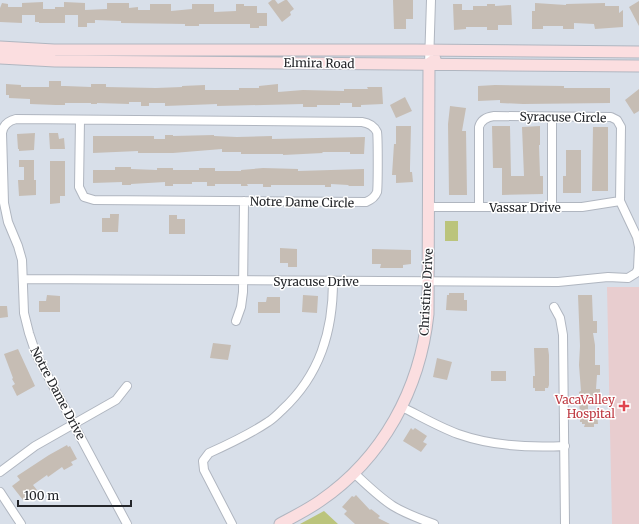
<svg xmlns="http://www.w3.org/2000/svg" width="639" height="524" font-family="Merriweather,serif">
	<rect width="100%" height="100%" fill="#d8dfe9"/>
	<path fill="#e8cdcf" d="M607 287H639V524H612Z"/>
	<path fill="#bbc47c" d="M445 221H458V241H445Z
		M324 511 338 524H300Z"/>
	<path fill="#c6bdb4" d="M272 0H275L278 4 285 0H287L294 9 290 12 291 15 282 22 268 3Z
		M393 0H413V19H406V29H394Z
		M639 1V26L629 7Z
		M43 2V9H55V7H64V2L85 3V10L107 9V3H129V8L138 7V10H150V4H171V11L192 9V4H214V12L236 11V4H244V6H257V13H267V26H259V28H250V24H199V26H185V24L121 23V21L95 20V23H87V27H78V15H65V23H39V22H35V15H22V23L0 22V8L2 3 8 4V7H22V3Z
		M535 3 566 5V4L605 3V6H619V13L623 10V27L595 29 594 24 574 23V29H563V26H543V29H532V11H535Z
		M453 4H462V10H473V6H487V4H495V6L511 5 512 25H498V30H487V27H466V29L454 30Z
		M49 81H61V86H65L91 87V84H106V87L156 88 182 87V86L205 85V90H239V88H259V86L278 84V92L303 90 344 91V89H368L367 87H382L383 104 361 105V107H352V103H340V105H317V107H303V104L217 106V104L165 106V103H149V106H141V102H129V104L97 103V104H91V103H65V105H56L30 104V99L9 98V95H6V84L21 85V87H49Z
		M495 85 564 86V88H610V103L523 104 500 103V100L478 101V86Z
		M639 89V111L634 114 625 100Z
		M405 97 412 111 396 118 390 105Z
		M450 106 466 108 462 131H466L467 195H449L448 124Z
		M396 126H411L410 167V172H412L413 182 396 183V175H392L394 144H396Z
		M492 126H510L511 176H524L522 127 540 126V145H539L540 176H543V194L502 195V168H493Z
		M593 127H608V191H592Z
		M35 133 34 150 19 151V149H18L17 134Z
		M49 133H58L59 139 64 138 65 149H50Z
		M165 135H173V136L214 135V136L237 137 272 136V139L365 137 364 154H350V152H322L323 153 283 155V154H241V152H222V149L173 153H138V151L93 153V136H154V139H165Z
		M566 150H581V193H563V176H566Z
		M19 160H34V180H36V195L19 196 18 180H24V167H19Z
		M50 161H65V196H60V203L50 204Z
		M115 167H131V169L157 170V168H173V170H199V168H215V171H241V170L263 168 298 169V171L364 169V186H349L348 185 331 184V187H325V185H271V187H263V184H247L248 186H241V184H215V186H207V182H192V184H173V186H165V182L131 184V185H122V182L93 183V170H115Z
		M110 214H119L118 232H102V218H110Z
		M169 215H177V219H185V234H169Z
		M280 248 297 249V267H288V263H280Z
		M372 249 411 250V264L403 265V268H380L381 264H372Z
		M449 293H464V300H467V311L446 310 447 295H449Z
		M47 295 60 296V312H39V301H46Z
		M303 295 318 296 317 313 302 312Z
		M578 295H592L593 321H597V333H593L595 345V365H600V375H597L596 389H600V400H588V412H597L598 424H594V427H584L585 424H582V422H580L579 392 581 391 579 365 580 346Z
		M267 297H280V313H258V302H266Z
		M0 306H7L8 317 0 318Z
		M213 343 231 345 228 360 210 358Z
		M534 348H548L549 355V385L548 388H545V391H535V388H533V376H535Z
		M18 349 35 386 17 396 12 386 15 384 12 379 13 378 4 354Z
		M437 358 452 362 447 380 433 377Z
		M491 371H506V381H491Z
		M411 428 413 430 415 428 427 436 423 442 427 444 421 452 403 441Z
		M67 445 68 447 70 446 77 459 71 462 73 465 64 470 62 467 48 477 47 475 33 485 37 490 23 500 12 486 20 480 17 476 49 455Z
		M356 495 370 510 371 509 380 516 378 518 390 524H355L344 514 347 511 342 507 352 496 354 497Z"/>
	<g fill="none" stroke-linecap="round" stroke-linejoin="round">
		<defs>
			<path id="street" d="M429 64 431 0
				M80 120 79 187 84 197 94 200 366 202C371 200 375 197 377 192 378 187 378 136 377 132 374 126 369 123 362 122L16 119C8 121 3 125 2 133L4 203 8 222 18 246 22 260 24 313 29 333 36 354 127 524
				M429 207H582L620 201
				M552 207V117
				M23 279 558 282 608 277 628 278 636 273 638 269 639 247 637 237 620 201 621 127 617 120 611 117 494 116C486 117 481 120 479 127V207
				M554 307 560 318 563 335 565 524
				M236 321 241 307 243 292 244 201
				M402 407C420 416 439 427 458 434 492 446 528 448 565 446
				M0 472 35 446 116 400 127 386
				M354 473C367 485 379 497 393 506 406 514 420 519 434 524
				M0 492 21 524
				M232 524 204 470 203 461 209 453C229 444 250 434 268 422 273 419 278 414 282 410 320 375 333 331 333 281"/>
			<path id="secondary" d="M0 47 54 50H416L639 52
				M0 58 55 61 639 66
				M280 524C293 517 307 510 320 501 383 458 420 389 428 314L429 64 435 59"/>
		</defs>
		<use href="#street" stroke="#b0b6c0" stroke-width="10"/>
		<use href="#secondary" stroke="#b0b6c0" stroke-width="13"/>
		<use href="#street" stroke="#fff" stroke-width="8"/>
		<use href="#secondary" stroke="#fbdee0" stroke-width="11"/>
	</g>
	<path fill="#e0444e" stroke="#fff" stroke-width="1.5" d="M622 400h4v4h4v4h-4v4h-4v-4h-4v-4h4z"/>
	<g text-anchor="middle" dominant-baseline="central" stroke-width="3" stroke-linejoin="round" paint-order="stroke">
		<g font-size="12" fill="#24262a" stroke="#fff">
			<text transform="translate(319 63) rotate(1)">Elmira Road</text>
			<text transform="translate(563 117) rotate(1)">Syracuse Circle</text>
			<text transform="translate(302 202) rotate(1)">Notre Dame Circle</text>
			<text x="525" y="207">Vassar Drive</text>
			<text x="316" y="281">Syracuse Drive</text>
			<text transform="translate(426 292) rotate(-87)">Christine Drive</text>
			<text transform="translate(58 393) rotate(62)">Notre Dame Drive</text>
		</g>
		<g font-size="12" fill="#be3a42" stroke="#fff" text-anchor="end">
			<text x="615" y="399">VacaValley<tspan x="615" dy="14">Hospital</tspan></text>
		</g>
	</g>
	<path d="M18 500v6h113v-6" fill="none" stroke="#24262a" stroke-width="2"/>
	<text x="24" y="500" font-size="12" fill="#24262a" stroke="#ffffff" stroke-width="3" paint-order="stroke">100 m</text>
</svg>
